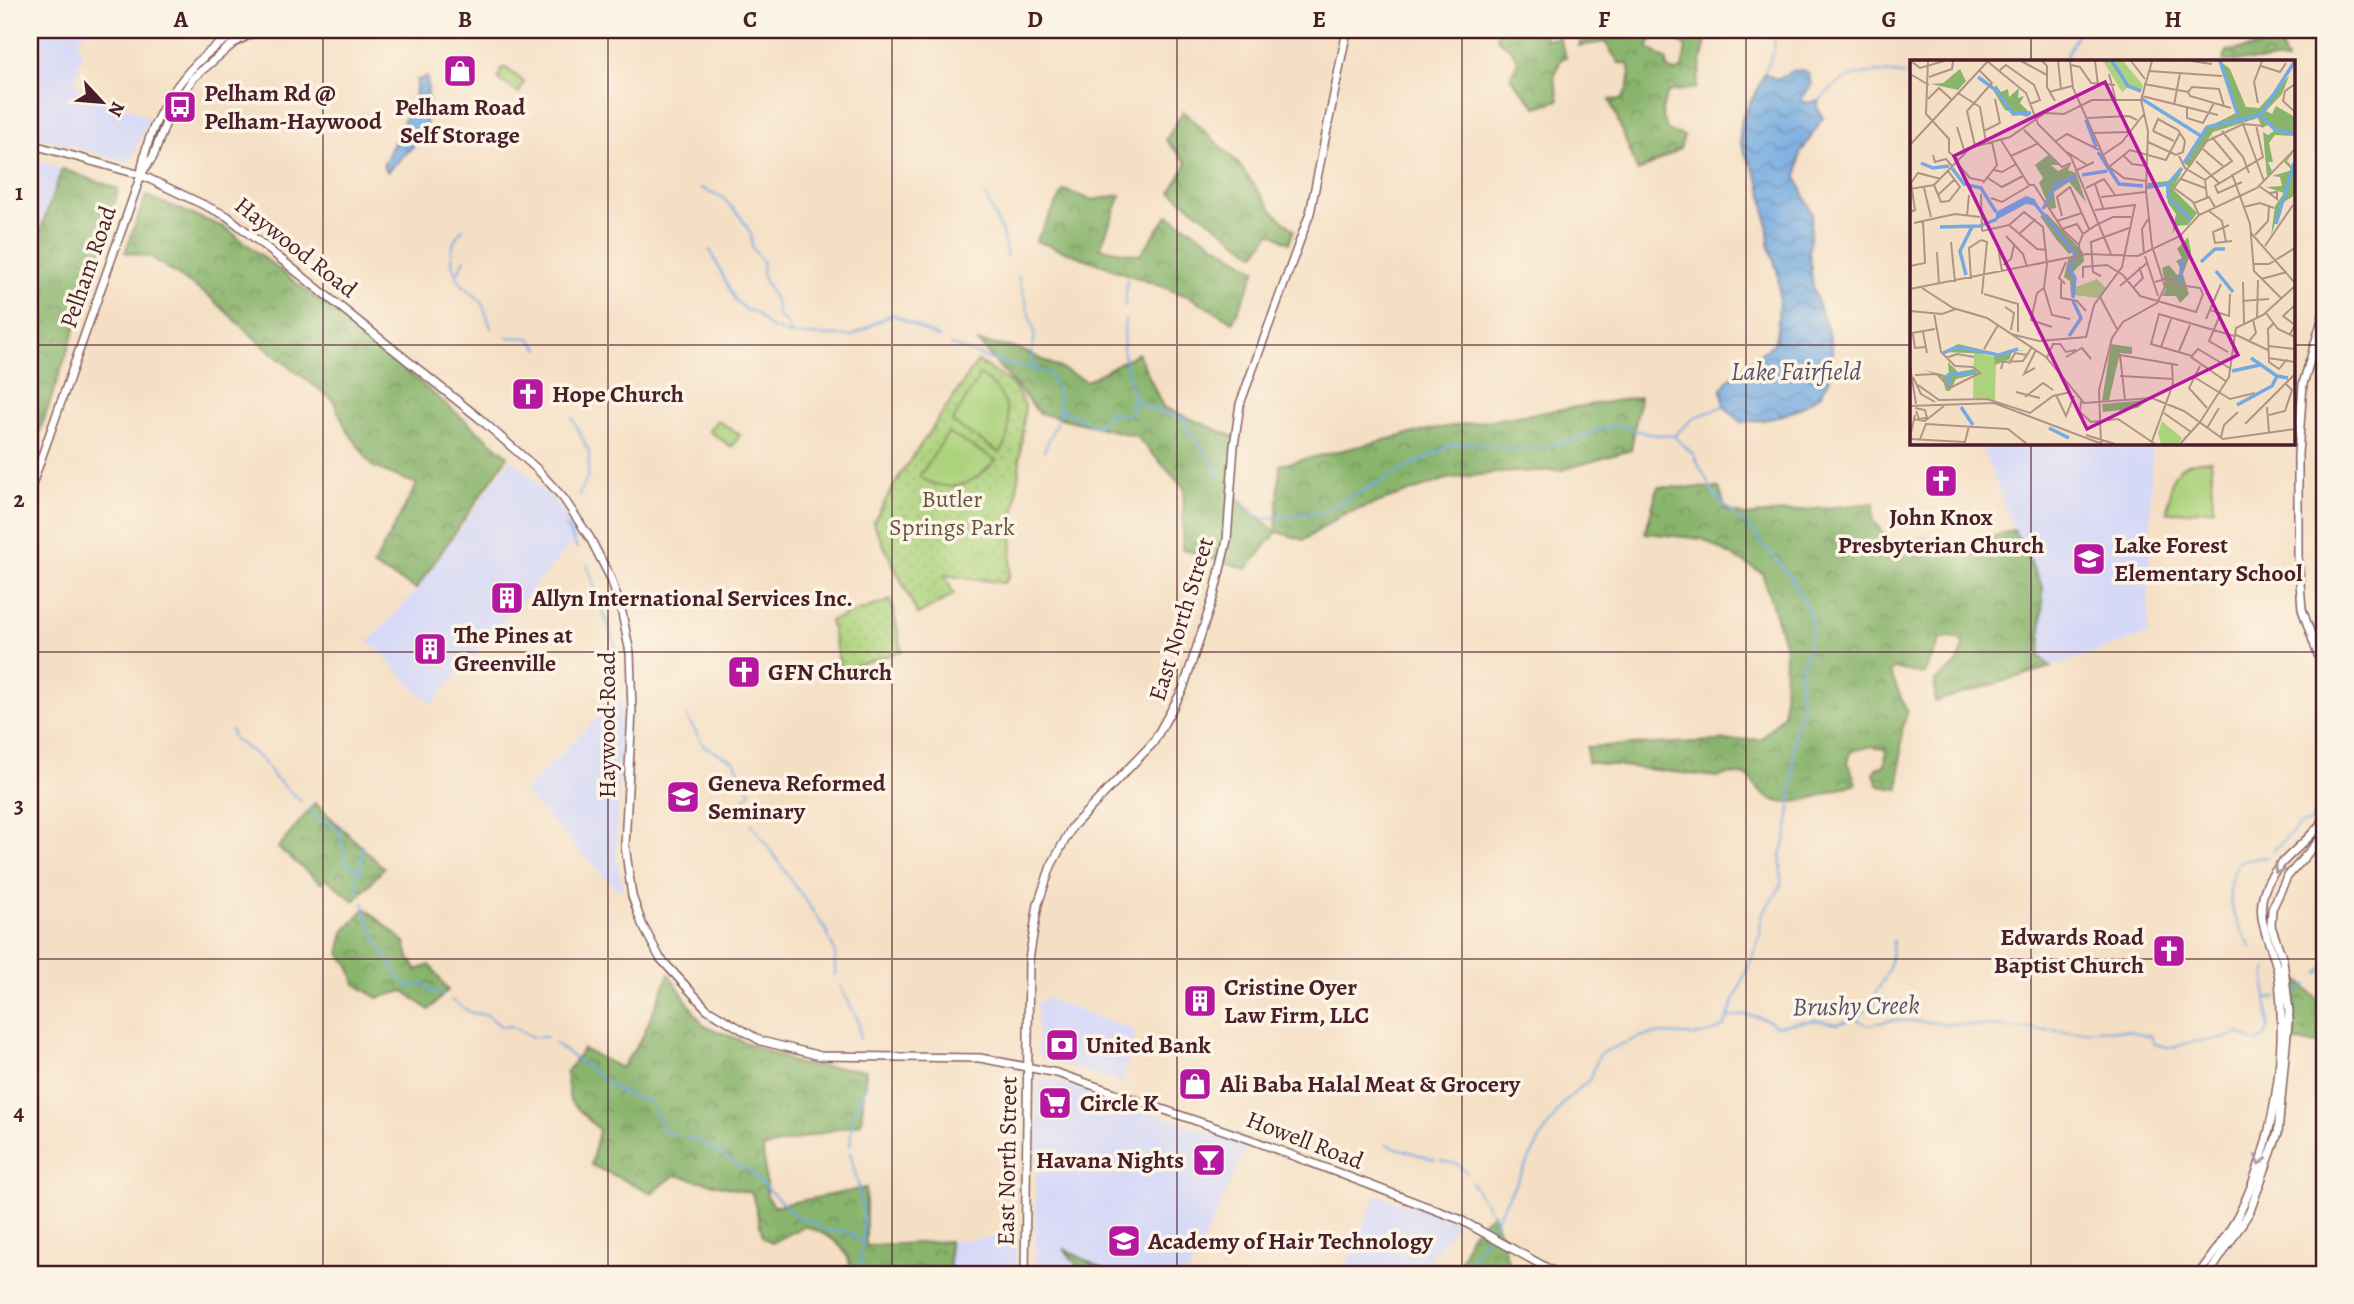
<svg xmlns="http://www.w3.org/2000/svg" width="2354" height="1304" font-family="Alegreya,serif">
	<defs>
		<pattern id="grass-dots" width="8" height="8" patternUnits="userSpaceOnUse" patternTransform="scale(1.75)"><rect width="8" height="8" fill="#abd27c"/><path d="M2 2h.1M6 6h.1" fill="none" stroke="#95b46b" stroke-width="1.8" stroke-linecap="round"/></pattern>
		<pattern id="forest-crowns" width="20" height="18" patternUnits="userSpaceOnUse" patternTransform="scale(1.75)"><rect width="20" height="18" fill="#88b46c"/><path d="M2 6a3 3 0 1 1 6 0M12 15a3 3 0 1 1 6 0" fill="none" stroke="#719259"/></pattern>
		<pattern id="water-waves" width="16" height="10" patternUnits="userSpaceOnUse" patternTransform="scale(1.75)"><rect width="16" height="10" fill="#73aae1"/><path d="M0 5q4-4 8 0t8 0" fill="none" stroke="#608ab7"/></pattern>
	</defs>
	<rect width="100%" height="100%" fill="#fcf5e5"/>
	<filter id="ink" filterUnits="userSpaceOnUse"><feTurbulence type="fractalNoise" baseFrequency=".0143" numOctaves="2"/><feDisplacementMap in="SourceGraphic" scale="14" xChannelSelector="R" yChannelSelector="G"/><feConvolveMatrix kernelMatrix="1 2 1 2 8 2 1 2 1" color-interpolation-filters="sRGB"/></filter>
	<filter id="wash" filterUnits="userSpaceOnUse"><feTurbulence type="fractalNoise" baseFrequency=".00686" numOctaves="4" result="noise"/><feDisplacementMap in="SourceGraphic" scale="28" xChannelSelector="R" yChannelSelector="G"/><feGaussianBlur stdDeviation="1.57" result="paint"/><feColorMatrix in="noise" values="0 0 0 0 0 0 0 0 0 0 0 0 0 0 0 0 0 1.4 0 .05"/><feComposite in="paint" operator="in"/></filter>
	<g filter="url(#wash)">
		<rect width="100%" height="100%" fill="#f5dfc4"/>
		<path fill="#d6d8f8" d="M30 30H90L77 39 82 55 74 85 149 117 132 159 124 162 43 138 30 131Z
			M30 158 62 169 30 260Z
			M1980 443H2152L2148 634 2051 667 2040 656 2043 588 2014 530Z
			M511 458 554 500 578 536 431 705 369 641 416 591Z
			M622 693 616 856 623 890 616 889 523 792Z
			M1046 998 1136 1031 1122 1083 1044 1059 1038 1054 1037 1003Z
			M1046 1078 1248 1145 1188 1274H1112L1066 1250 1084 1274H1035L1037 1084 1040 1079Z
			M1376 1195 1458 1222 1417 1274H1342Z
			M1015 1236 1016 1274H950L949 1241Z"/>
		<path fill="url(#grass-dots)" stroke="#7a7854" stroke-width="2" d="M978 361 1012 384 1025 405 1009 577 1004 583 945 575 954 594 918 615 873 523 900 475Z
			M891 600 902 651 841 670 830 621Z"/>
		<path fill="url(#forest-crowns)" stroke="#696a4c" stroke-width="2" fill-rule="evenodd" d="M1496 30H1541L1547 39 1559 37 1566 57 1561 59 1554 78 1559 100 1536 107 1510 77 1518 62 1511 49 1498 40Z
			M1584 30H1708L1696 88 1669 92C1661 106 1660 117 1668 131L1684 136 1680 149 1638 172 1610 100 1622 99C1630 87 1632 78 1628 64L1619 63 1605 42 1579 46ZM1654 37 1677 40 1686 47 1682 69 1674 72 1667 69V60L1647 47Z
			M2278 41 2287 61H2223L2227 51 2253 48Z
			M1183 111 1237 162 1273 211 1294 230 1289 243 1271 232 1255 254 1171 192 1187 163 1166 140Z
			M62 169 118 189 106 239 30 460V260Z
			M1064 190 1092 200 1121 195 1100 248 1140 255 1168 215 1256 270 1233 322 1190 297 1036 241Z
			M146 196 226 228 369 340 508 456 416 589 373 566 417 484 373 467 347 430 333 400 269 351 211 298 151 257 125 252Z
			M978 342 1020 349 1087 381 1138 353 1163 407 1239 439 1233 495 1276 532 1280 465 1427 430 1640 397 1631 450 1562 470 1496 473 1447 479 1342 515 1304 540 1277 532 1247 569 1182 549 1184 488 1136 436 1039 413Z
			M1658 487 1719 488 1726 510 1744 516 1874 503 1873 520 1889 542 1902 545 1925 538 1967 545 2014 530 2043 588 2040 656 2051 667 1935 702V681C1951 670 1963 663 1963 643 1955 635 1949 637 1940 640L1924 674 1895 669 1890 672 1907 712 1902 731 1899 789 1879 786 1874 774 1876 768 1885 765 1886 750 1872 746 1851 751 1848 762 1856 783C1837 790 1795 807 1776 801 1763 797 1755 786 1748 776L1729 774 1717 777 1587 762V747L1761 739 1784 714 1785 646 1762 573 1702 539 1645 533Z
			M315 803 384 868 354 901 326 878 321 883 278 848Z
			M365 908 405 942 409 958 417 970 430 965 448 990 429 1010 404 991 378 998 355 984 349 965 339 953 344 932Z
			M669 974 703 1025 798 1064 866 1070 861 1123 763 1148 767 1197 774 1206 866 1188V1246L949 1241 950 1274H851C850 1245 828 1234 804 1226L772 1243 763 1237 752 1193 675 1175 652 1193 591 1165 599 1130 570 1101 566 1073 583 1049 621 1068 642 1038Z
			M2293 975 2324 1006V1044L2294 1042Z
			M1493 1213 1512 1274H1456L1471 1233Z
			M1064 1249 1112 1274H1084Z"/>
		<path fill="#abd27c" stroke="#7a7854" stroke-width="2" d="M502 68H506L524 82 519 93 498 79Z
			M980 375C1008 392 1017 425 1000 453L952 422Z
			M717 420 740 435 732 447 709 431Z
			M948 433 996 460C972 486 951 495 919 477Z
			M2211 460 2214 509 2167 513C2172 477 2169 462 2211 460Z"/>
		<path fill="url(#water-waves)" stroke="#5e6486" stroke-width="2" d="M1803 70 1808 73 1811 85 1801 100 1807 103 1820 100 1817 107 1823 118 1800 154 1797 178 1812 213 1809 253 1813 287 1830 338 1833 357 1829 380 1820 395 1799 409 1774 418 1742 423 1724 406 1722 388 1728 380 1774 343C1779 327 1780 291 1778 274 1776 263 1770 254 1769 243 1767 222 1766 205 1760 185 1754 164 1740 154 1740 131 1741 109 1759 94 1764 73L1777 80 1792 71Z
			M427 77C431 135 427 133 387 172L383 166 415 97 417 80Z"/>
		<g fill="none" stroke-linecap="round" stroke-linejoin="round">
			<path stroke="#73aae1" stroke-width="2" d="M2064 61 2079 30
				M1765 72 1774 51V30
				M1820 100C1843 71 1878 68 1911 76
				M701 188 722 197 740 216 751 234 752 247 763 262C757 282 780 295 777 315L787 324 791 335 852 336 892 314 939 338
				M986 196 1002 233 1007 257
				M463 229C448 242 449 268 461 283 467 290 476 295 481 302 485 309 488 320 491 328
				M710 250 735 300 746 310 755 312 768 326 790 335
				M456 276 465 259
				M1018 276 1035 333 1031 361 1038 370
				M1125 306 1127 279
				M1125 319 1123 350 1134 400
				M506 337 530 338 539 349
				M951 345 992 360 1048 373 1057 389 1059 408 1096 427 1100 425 1101 420 1109 419 1107 411 1125 415 1132 413 1133 408 1129 405 1134 400 1141 401V406L1186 419 1188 431 1209 456 1219 479
				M572 417 589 452 588 476 579 495
				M1675 435 1694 418 1723 406
				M1044 451 1062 410
				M1243 508 1264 519 1321 512 1453 444 1469 443 1516 450 1550 446 1616 425 1648 434 1674 436 1693 454 1715 496 1753 532 1789 574 1806 605 1813 627 1799 678 1802 709 1794 733 1793 774 1788 830 1781 856V886L1762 915 1759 940 1724 1026C1700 1044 1674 1030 1648 1035 1631 1038 1617 1048 1600 1053L1590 1079 1565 1101 1542 1136 1489 1232
				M566 526 577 548
				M587 565 616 648
				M687 717 704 746 734 761 751 792 744 798 746 812
				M231 730 233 738 261 759 275 778 301 801
				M309 808 317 818 339 829 346 863 359 870 356 887 360 893
				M752 824 826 930 835 953V975
				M2273 851 2300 824 2311 822 2324 789 2320 764 2324 756
				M361 872 363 845
				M363 902C366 920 393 978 410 987L423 983 432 992 443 995
				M2252 948C2234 921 2219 891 2240 861L2266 857
				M2319 973 2324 967
				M840 986 859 1022 860 1039
				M2292 994 2308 985
				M2267 999 2277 997
				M451 1000 472 1013 487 1015 502 1027 511 1026 532 1037H547
				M1728 1018C1742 1013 1765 1015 1775 1026L1815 1020 1837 1024 1855 1019 1868 1025 1893 1020 2074 1032C2099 1028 2127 1029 2151 1036L2154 1044 2174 1048C2194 1037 2220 1044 2239 1033L2257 1043C2276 1032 2267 1014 2266 997 2265 988 2267 979 2266 969
				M1857 1018 1876 1002 1875 994 1889 970 1893 941
				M554 1043 622 1093 650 1102 665 1134H678
				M686 1138 699 1141 752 1174 799 1219H807L827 1231H847L862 1243
				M1385 1144 1435 1160
				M850 1146 852 1116 867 1084
				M850 1153C857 1180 865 1208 863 1236 862 1253 859 1256 863 1274
				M1441 1161 1457 1164 1467 1173
				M1472 1183 1496 1219
				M1462 1274 1486 1237"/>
		</g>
	</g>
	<g filter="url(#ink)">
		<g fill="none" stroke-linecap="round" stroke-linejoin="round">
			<defs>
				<path id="secondary" d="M2320 30 2324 41
					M30 144 141 175 227 216 479 418 537 469 564 499 590 538 611 579 622 613 630 653 632 711 625 845 632 896 642 924 660 958 707 1009 761 1041 821 1056 980 1058 1057 1073 1252 1140 1459 1219 1558 1274
					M143 171 153 157 168 117 193 78 234 43 258 30
					M2324 313 2303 384 2298 454V556L2302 609 2324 672
					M30 490 141 175C148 116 189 56 243 30
					M30 1267 41 1274
					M1025 1274 1029 960 1038 904 1051 866 1072 827 1153 743 1183 689 1214 595 1227 540 1234 446 1240 404 1310 213 1347 30
					M2199 1274C2213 1254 2229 1234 2240 1212 2274 1142 2287 1056 2279 979 2276 949 2254 924 2264 892 2275 859 2307 846 2324 819
					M2209 1274 2250 1211 2278 1133 2289 1012 2283 960 2271 926 2272 909 2287 877 2324 835"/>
			</defs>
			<use href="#secondary" stroke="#866261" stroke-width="10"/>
			<use href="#secondary" stroke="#fff" stroke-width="7"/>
		</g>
		<defs><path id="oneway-chevron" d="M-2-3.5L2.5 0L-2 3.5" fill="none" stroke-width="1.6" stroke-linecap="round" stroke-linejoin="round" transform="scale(1.75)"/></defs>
		<g stroke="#ae9aa0">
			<use href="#oneway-chevron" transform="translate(2278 869) rotate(125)"/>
			<use href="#oneway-chevron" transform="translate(2260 1160) rotate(109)"/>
		</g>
	</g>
	<path fill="none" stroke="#4a1f2b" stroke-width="2" stroke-opacity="0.55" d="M323 30V1274M608 30V1274M892 30V1274M1177 30V1274M1462 30V1274M1746 30V1274M2031 30V61M30 345H1911M2293 345H2324M2031 443V1274M30 652H2324M30 959H2324"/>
	<defs>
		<symbol id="shop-square" viewBox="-11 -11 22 22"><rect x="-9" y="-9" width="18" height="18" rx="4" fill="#b5179e" stroke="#fcf5e5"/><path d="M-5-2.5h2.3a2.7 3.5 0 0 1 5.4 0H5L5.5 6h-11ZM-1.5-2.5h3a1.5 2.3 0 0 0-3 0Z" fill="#fff"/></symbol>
		<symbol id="bus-square" viewBox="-11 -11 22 22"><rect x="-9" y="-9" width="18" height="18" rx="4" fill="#b5179e" stroke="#fcf5e5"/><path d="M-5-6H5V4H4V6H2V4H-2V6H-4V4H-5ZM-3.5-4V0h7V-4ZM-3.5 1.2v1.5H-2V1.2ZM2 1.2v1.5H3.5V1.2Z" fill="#fff"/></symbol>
		<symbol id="church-square" viewBox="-11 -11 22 22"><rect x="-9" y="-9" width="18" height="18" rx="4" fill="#b5179e" stroke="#fcf5e5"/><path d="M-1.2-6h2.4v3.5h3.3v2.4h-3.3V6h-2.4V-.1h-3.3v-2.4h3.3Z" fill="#fff"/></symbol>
		<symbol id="school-square" viewBox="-11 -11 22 22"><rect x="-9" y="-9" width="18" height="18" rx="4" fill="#b5179e" stroke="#fcf5e5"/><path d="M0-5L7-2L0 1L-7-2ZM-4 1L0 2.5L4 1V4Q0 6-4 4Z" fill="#fff"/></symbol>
		<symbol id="building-square" viewBox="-11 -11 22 22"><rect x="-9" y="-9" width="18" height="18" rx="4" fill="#b5179e" stroke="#fcf5e5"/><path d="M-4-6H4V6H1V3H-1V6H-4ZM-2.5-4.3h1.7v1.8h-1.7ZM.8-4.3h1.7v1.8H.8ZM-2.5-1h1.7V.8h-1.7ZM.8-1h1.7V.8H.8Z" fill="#fff"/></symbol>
		<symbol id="university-square" viewBox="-11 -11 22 22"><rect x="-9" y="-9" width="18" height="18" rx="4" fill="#b5179e" stroke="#fcf5e5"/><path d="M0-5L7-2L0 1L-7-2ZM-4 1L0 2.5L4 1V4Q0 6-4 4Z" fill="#fff"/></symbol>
		<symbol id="bank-square" viewBox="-11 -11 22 22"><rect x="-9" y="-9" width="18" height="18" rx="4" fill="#b5179e" stroke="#fcf5e5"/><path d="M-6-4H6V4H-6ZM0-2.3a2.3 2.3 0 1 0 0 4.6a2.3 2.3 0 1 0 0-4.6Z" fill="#fff"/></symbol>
		<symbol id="supermarket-square" viewBox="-11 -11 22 22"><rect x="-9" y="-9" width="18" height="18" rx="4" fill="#b5179e" stroke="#fcf5e5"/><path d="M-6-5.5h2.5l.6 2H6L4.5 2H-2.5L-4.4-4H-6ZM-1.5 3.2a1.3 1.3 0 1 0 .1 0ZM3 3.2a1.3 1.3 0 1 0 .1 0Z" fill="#fff"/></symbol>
		<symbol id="bar-square" viewBox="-11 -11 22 22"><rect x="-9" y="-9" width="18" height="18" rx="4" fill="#b5179e" stroke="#fcf5e5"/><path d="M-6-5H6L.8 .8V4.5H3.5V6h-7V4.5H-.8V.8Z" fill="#fff"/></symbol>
	</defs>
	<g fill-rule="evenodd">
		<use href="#shop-square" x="441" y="52" width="38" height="38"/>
		<use href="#bus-square" x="161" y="88" width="38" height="38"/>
		<use href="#church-square" x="509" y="375" width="38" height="38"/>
		<use href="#church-square" x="1922" y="462" width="38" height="38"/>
		<use href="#school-square" x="2070" y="540" width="38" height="38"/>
		<use href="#building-square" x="488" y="579" width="38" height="38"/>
		<use href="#building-square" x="411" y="630" width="38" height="38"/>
		<use href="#church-square" x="725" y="653" width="38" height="38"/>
		<use href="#university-square" x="664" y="778" width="38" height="38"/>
		<use href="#church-square" x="2150" y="932" width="38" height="38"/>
		<use href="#building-square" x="1181" y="982" width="38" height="38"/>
		<use href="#bank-square" x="1043" y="1026" width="38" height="38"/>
		<use href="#shop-square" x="1176" y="1065" width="38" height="38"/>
		<use href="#supermarket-square" x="1036" y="1084" width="38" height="38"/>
		<use href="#bar-square" x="1190" y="1141" width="38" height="38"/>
		<use href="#school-square" x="1105" y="1222" width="38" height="38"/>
	</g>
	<g text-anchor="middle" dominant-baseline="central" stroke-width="7" stroke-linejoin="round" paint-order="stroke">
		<g font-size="24" font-weight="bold" fill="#4a1f2b" stroke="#fcf5e5" text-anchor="start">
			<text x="204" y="93">Pelham Rd @<tspan x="204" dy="28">Pelham-Haywood</tspan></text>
			<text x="460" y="107" text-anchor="middle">Pelham Road<tspan x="460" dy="28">Self Storage</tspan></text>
			<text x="552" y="394">Hope Church</text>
			<text x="1941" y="517" text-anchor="middle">John Knox<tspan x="1941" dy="28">Presbyterian Church</tspan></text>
			<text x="2114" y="545">Lake Forest<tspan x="2114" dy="28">Elementary School</tspan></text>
			<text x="532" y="598">Allyn International Services Inc.</text>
			<text x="454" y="635">The Pines at<tspan x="454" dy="28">Greenville</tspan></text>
			<text x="768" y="672">GFN Church</text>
			<text x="708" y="783">Geneva Reformed<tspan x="708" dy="28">Seminary</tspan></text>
			<text x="2144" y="937" text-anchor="end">Edwards Road<tspan x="2144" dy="28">Baptist Church</tspan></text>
			<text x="1224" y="987">Cristine Oyer<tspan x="1224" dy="28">Law Firm, LLC</tspan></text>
			<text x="1086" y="1045">United Bank</text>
			<text x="1220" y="1084">Ali Baba Halal Meat &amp; Grocery</text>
			<text x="1080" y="1103">Circle K</text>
			<text x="1184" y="1160" text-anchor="end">Havana Nights</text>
			<text x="1148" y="1241">Academy of Hair Technology</text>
		</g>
		<g font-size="24" fill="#4a1f2b" stroke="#fcf5e5">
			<text transform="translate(296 247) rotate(38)">Haywood Road</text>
			<text transform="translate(88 267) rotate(-71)">Pelham Road</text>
			<text transform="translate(1181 619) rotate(-73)">East North Street</text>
			<text transform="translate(607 725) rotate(-90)">Haywood Road</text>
			<text transform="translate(1305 1140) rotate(21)">Howell Road</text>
			<text transform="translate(1007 1161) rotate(-89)">East North Street</text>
		</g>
		<g font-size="24" fill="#675543" stroke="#fcf5e5">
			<text x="952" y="499">Butler<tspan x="952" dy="28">Springs Park</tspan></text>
		</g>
		<g font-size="26" font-style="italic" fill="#58506b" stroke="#fcf5e5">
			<text x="1796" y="371">Lake Fairfield</text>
			<text transform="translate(1856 1006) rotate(-1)">Brushy Creek</text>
		</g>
	</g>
	<g transform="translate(1910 60)">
		<rect width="385" height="385" fill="#f5dfc4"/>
		<path d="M193 1H213L233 25 232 30 220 26 212 32ZM187 219 196 228 188 238 164 235 166 227ZM64 292 86 297 85 340 63 338ZM252 361 272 378 268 384H251L248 373Z" fill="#abd27c"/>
		<path d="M310 1 320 9 336 47 349 48 379 16 385 1 372 34 356 51 362 54 366 46 385 57V76L365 75 359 83 363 102H358L362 111 357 117 353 72 358 75 364 71 358 65 352 68 348 58 303 72 280 107 275 104 294 69 326 53ZM50 9 56 21 48 30 21 24 33 23ZM86 25 91 32 98 29 99 37 109 28 108 38 114 36 110 43 121 54 117 57 95 50 83 30ZM385 90 377 101 385 110V135L371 144 361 176 365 146 374 133 356 127 372 126 370 117 362 116 382 110 374 102ZM138 95 149 105H141L148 111 161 104 158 110 166 113 176 142 159 122 144 132 146 148 140 149 129 123 133 118 125 105ZM272 111 263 129 287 153 278 165 266 166 262 175 266 154 258 143 256 126 237 129 238 123 259 121ZM137 154 173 192 174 201 163 212 166 225 161 236 160 221 154 217 158 200 166 191 159 194 146 179 130 156ZM278 177 281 192 273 214 279 234 270 243 266 236H252L256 229 252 208 259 205 267 215 273 212 266 201 272 198 267 189ZM48 284 82 292 91 296 99 290H117L102 291 100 299 85 305 84 294 33 292ZM201 284 222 287V294L210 293 199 340 192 341ZM38 302 48 312 64 309 67 314 46 319 40 331H36L32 317 15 310 39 316ZM237 340 228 348 193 352 192 344Z" fill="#88b46c"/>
		<path d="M116 136 125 139 127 146 116 144 86 160V152Z" fill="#73aae1"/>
		<path fill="none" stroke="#73aae1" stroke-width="3.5" d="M202 1 218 26 231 31M310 1 328 56M68 17 87 31 103 54 121 53M232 39 291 76M351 54 385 1M351 56 366 70 385 74M176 60 186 87M188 92 209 124 233 126M11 103 23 108 39 106M274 103 297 67 351 55M42 108 54 124 71 128 86 152M172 115 197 111M258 125V137L281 160M238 127 258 124 272 108M125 144 166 195M133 149 146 124 166 117M366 164 384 103M30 167 70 166 87 159M291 202 305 189H315M306 211 323 232M56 215 50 191 63 165M270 224 272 199M163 238 165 218 159 208 164 200M159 276 171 258 163 241M33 293 47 287 89 295 108 289M341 298 367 316 378 318M322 311 350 305M39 325 38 315 66 312M327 345 362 326 367 316M51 347 63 365M139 368 159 378"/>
		<path fill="none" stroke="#b19287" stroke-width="2" d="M1 1 10 8 34 1M18 1 16 54 39 79V92L48 100M77 1 116 33 128 64 161 97 201 194M111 1 137 15M132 1 137 6V27L145 41M148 1 151 29M160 1 163 28 198 106 214 118 236 121M185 1 188 25M221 1 235 19M281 1 302 4M161 5 170 7 181 23 205 25M351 6 370 12 376 3M89 11 96 5 124 25 130 40 120 44M239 11 312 16M0 14 19 25M199 14 206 41M19 17 42 9 43 1M234 24 278 32 280 36 321 48M385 24 375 31 373 41 385 52M139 32 162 26M278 32 282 27 309 29 314 46M48 33 70 47 76 82M232 36 308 55M18 39 29 28 42 40M348 43 344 22 352 1M264 45 270 13M277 48V58L293 63 304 43M177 58 219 56 227 60M333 64 354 121M47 67 55 93M114 70 152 107 161 103M74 71 90 63 85 39M243 71 264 81M312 71 333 97 339 113M182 73 219 72M91 80 119 125H124L153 170 169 185 170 196M146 81 157 74 189 90M238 82 266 95 273 92 275 81 268 70 248 59 243 71M0 85 78 1M65 86 57 51 82 23 69 10M293 89 314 107M157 92 177 105M23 95 25 102 36 99 42 106M193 95 212 82 234 54M101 96 129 83M214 96 222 104 237 106M269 96 275 108 295 120M286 101 309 123M46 102 60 118 74 121M199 107 220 90 256 100 270 73M84 110 92 112 106 104M165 111 184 102M322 114 340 164 344 211 372 239M76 117 92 127 113 116M271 119 295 128M332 122 308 133 305 126 353 97 346 65M73 123 87 105 82 82M185 124 193 148M24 125 31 142 39 141 50 127 38 111M349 126 359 133 367 132V139L359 133M14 128 21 157M176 128 194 119 205 135M0 129 24 125 60 88 100 77 135 53 154 54 182 40H231M71 134 72 171M28 135 45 119M191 137 236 132M297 137 295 120 322 101 302 77M81 138 92 142 119 126M284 143 299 137 305 147M334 147 350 143 364 148M299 151 312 161 316 182M0 152 5 150 1 123 8 113 31 119M289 155 283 142 264 128 297 81 333 64 354 66M57 156 59 135M152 156 147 137 160 127 179 169M147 161 172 153M4 163 45 154 70 157M99 165 114 152 133 167 137 204 134 228 127 233 121 260 142 267M319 165 303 172 305 183 322 181M152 169 167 164 173 174M72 171 99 165 127 189 137 190M110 173 126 159M341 173 385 223M345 175 358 161 359 146M96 176 113 194 117 207M71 180 77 182 72 234M41 182 45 222M169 184 173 174 186 165 203 157H221M88 186 92 212M355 186 383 145M27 192 29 224M234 194 232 169 238 159M235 196 248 236M343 204H359L385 188M93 205 101 199 104 185M0 206 15 203 13 161M191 216 183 212 181 182 219 168M173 218V207L197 205 213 215 231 237M61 219 59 188 71 180M351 219 377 212M151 222V238L167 241 176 251M333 222 334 263M155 224 149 218 156 202M210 226 238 202M12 228 43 248 77 258 136 297 174 343 242 338 274 351 313 379 385 369M134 228 142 255 160 259M223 228 233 218 229 207M0 229 177 194 228 196 270 176 289 155 347 128 385 89M74 234 108 244V272M230 236 286 252 293 234 290 228 268 225 258 218 245 222M190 237 207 269M332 241 359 239M95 247 104 253 101 270M300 250 319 256 320 234M0 251 32 254 46 249M356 253 368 269 385 277M310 255 299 281 318 292M347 258 348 220M296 259 311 224M364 263 358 269 359 302 369 309 377 299M13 272 17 293M2 273 25 269M3 274 5 288 16 287M101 274 129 281 176 277 184 245 212 207 225 145 185 150M324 274 358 290M380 274 385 265 373 256 385 245M339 281 346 273 343 260M358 286 385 289M251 287 261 259M74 289 88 265M269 291 280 265M282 296 241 284 249 254 324 276M156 297 172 288 181 299M36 298 47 294 64 297M137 298 143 284H150L156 292 166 290M358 298 385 302M99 304 105 293 117 295M0 306 6 344M290 306 279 328 297 348M125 308 114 314 126 290M91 309 93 302 113 301 122 287M5 315 27 314 40 328 70 313 63 307 45 306 31 292 24 253M210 316 263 319M3 317 11 334 25 342M284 317 320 339 345 333M317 322 281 297 288 289 321 309M8 325 29 340 77 339 120 353 143 336 161 332M106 332 130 338M146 335 156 356 164 336M115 337 133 323 143 330M215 340 210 295 268 305M171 341 170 352 181 362 208 359 245 384M0 346 84 343 192 384M357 347 359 373M5 348 15 350 17 358 9 359 6 351M254 353 281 372M359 355 375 351 382 330 375 323M3 359 15 361 34 346M290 362 319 317 326 268 353 255 385 226M335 364 384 315M297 368 309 348M176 375 205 384M0 377 5 355M311 377 314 365 328 352M0 379 55 382 59 366M10 379 16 364 98 369 117 384M191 384 189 330 202 278 213 262 247 243 255 227 242 186 236 131 238 71 231 40 242 1M241 384 263 324 262 305M270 384 290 362"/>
		<path fill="#b5179e" fill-opacity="0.15" stroke="#b5179e" stroke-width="3.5" d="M195 22 328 295 177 369 44 96Z"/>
		<rect width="385" height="385" fill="none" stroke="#4a1f2b" stroke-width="3.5"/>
	</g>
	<rect width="2354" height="1304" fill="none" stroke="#fcf5e5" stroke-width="77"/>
	<g transform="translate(102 102) rotate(116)" stroke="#fcf5e5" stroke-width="5" paint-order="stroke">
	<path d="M0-5L12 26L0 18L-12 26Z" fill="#4a1f2b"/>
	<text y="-10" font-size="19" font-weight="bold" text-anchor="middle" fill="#4a1f2b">N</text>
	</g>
	<rect x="38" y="38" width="2278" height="1228" fill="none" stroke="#4a1f2b" stroke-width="2.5"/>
	<g font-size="23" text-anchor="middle" font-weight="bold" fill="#4a1f2b">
		<text x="181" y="27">A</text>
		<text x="465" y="27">B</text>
		<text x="750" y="27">C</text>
		<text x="1035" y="27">D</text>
		<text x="1319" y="27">E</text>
		<text x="1604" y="27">F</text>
		<text x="1889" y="27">G</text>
		<text x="2173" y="27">H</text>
		<text x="19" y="200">1</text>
		<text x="19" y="507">2</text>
		<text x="19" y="813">3</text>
		<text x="19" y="1120">4</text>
	</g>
</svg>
